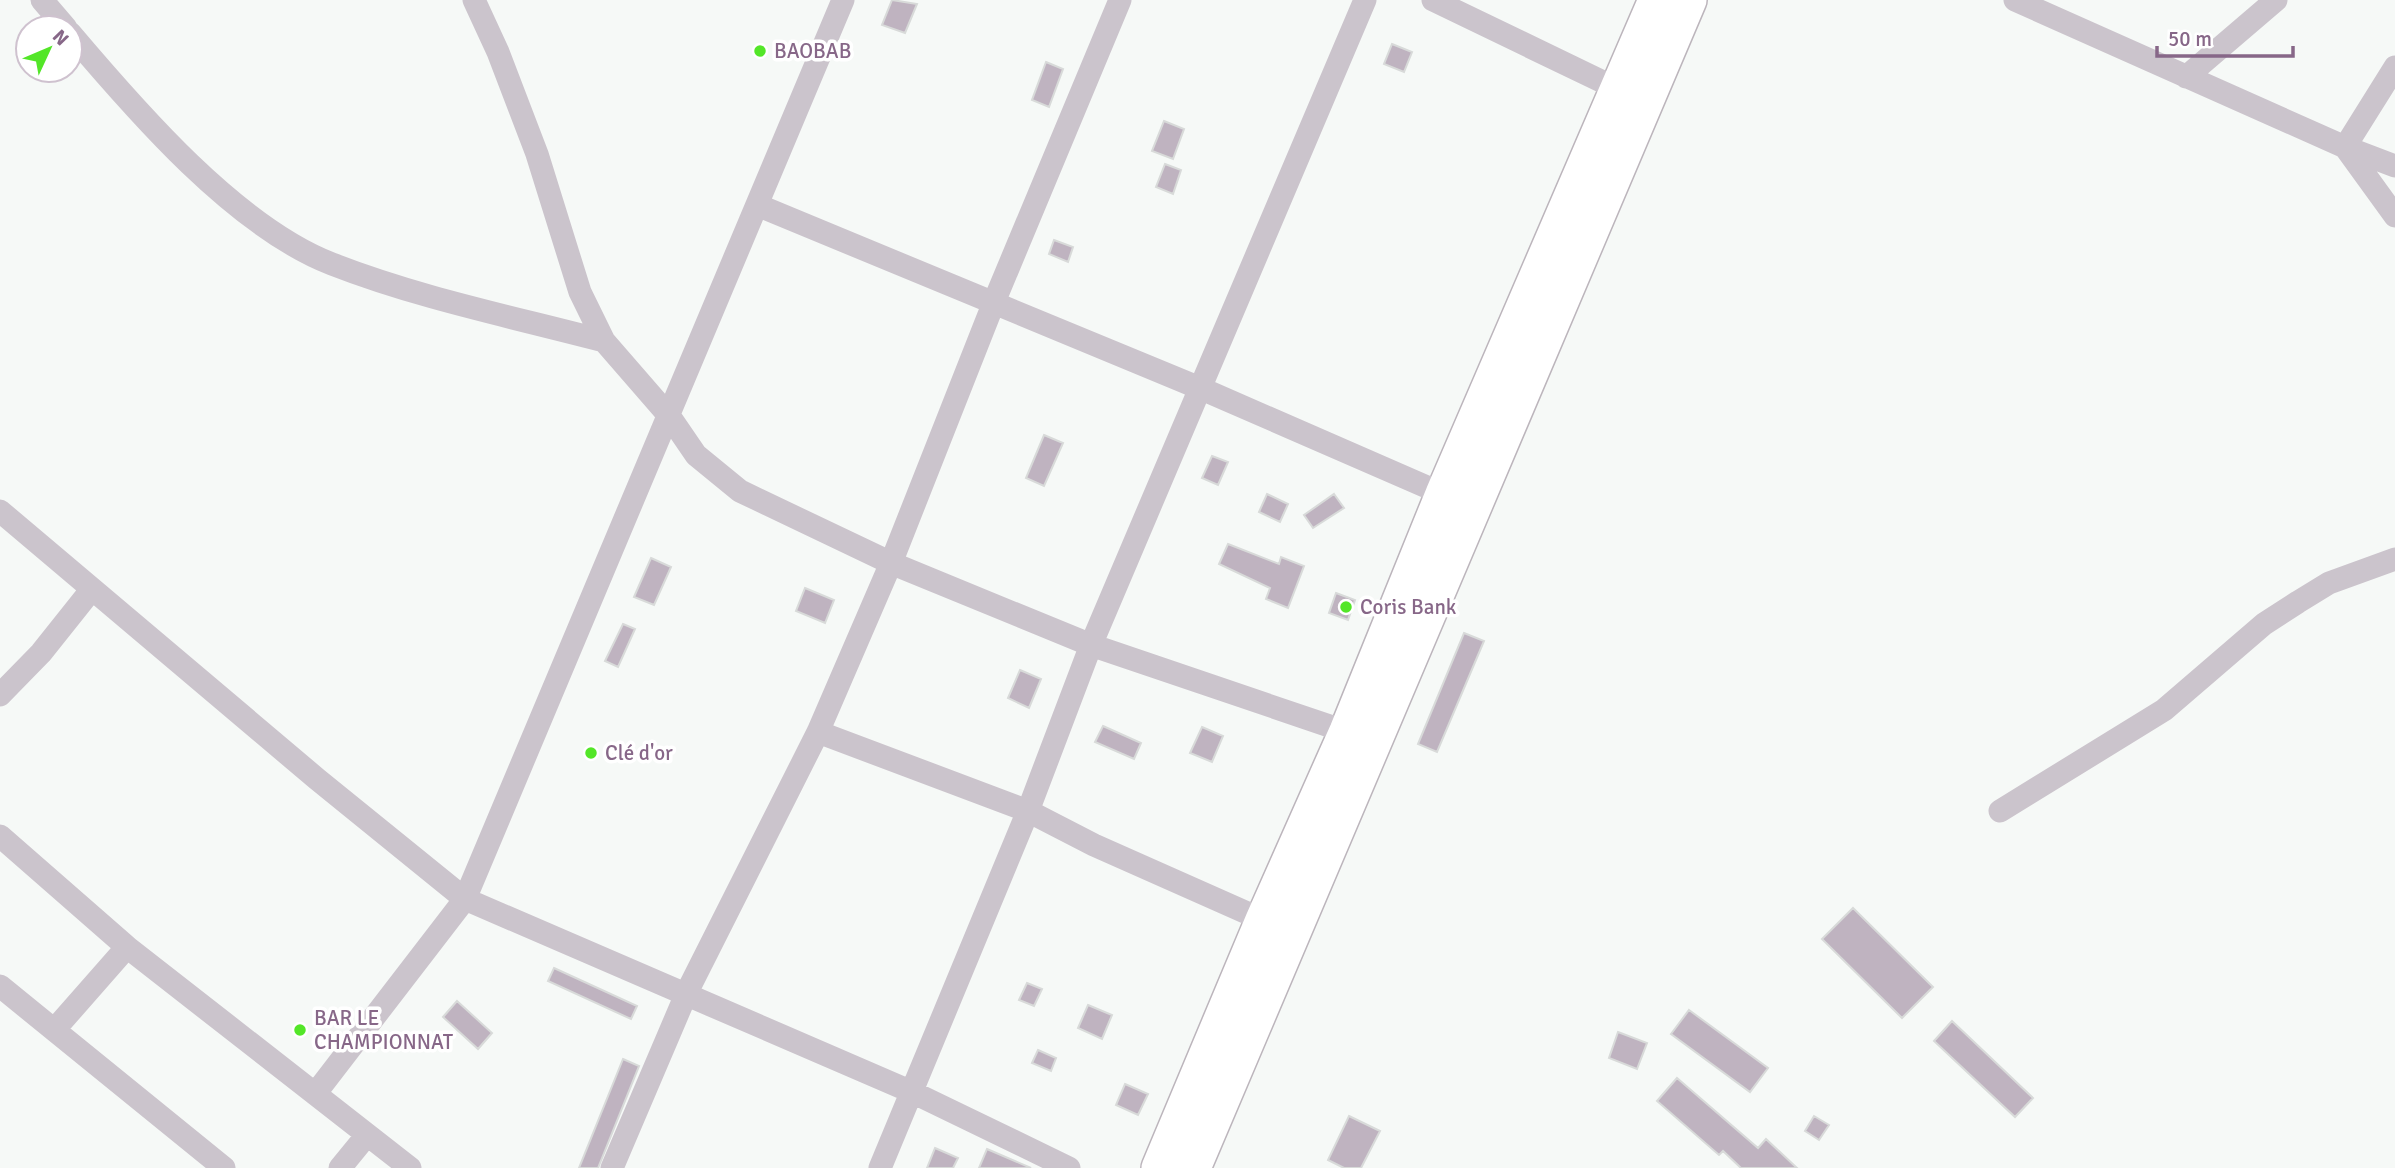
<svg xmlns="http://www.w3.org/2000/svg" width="2395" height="1168" font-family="Signika,sans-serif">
	<rect width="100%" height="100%" fill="#f6f9f7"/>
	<path fill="#bfb3c0" stroke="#d8dad9" stroke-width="2" d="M892 0 917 4 905 33 882 25Z
		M1392 44 1412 52 1404 72 1384 64Z
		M1046 62 1063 69 1049 107 1032 100Z
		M1164 121 1184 129 1173 159 1152 151Z
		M1165 164 1181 170 1173 194 1156 187Z
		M1054 240 1073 247 1068 262 1049 254Z
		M1044 435 1063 443 1044 486 1026 478Z
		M1212 456 1228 462 1218 485 1202 478Z
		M1267 494 1288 504 1280 522 1259 512Z
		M1334 494 1344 508 1313 528 1304 515Z
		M1228 544 1279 564 1281 557 1304 566 1288 608 1266 599 1270 588 1219 564Z
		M651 558 671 567 654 605 634 597Z
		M805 588 834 600 825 623 796 611Z
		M1336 593 1355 600 1348 620 1329 613Z
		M623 624 635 629 618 667 605 661Z
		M1464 633 1484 641 1437 752 1418 744Z
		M1020 670 1041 679 1029 708 1008 698Z
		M1103 726 1141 743 1134 759 1095 742Z
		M1202 727 1223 736 1212 762 1190 753Z
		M1853 908 1933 987 1902 1018 1822 939Z
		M554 968 637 1006 631 1019 548 981Z
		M1027 983 1042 989 1034 1006 1019 1000Z
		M457 1001 492 1033 478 1049 443 1017Z
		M1088 1005 1112 1015 1102 1039 1078 1028Z
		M1689 1010 1768 1068 1750 1092 1671 1034Z
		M1952 1021 2033 1098 2015 1117 1934 1041Z
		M1618 1032 1647 1043 1637 1069 1609 1058Z
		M1038 1050 1056 1058 1051 1071 1032 1063Z
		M623 1059 639 1066 598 1168H579Z
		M1677 1078 1758 1148 1766 1139 1797 1168H1741L1723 1151 1719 1155 1657 1101Z
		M1125 1084 1148 1094 1138 1115 1116 1105Z
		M1349 1116 1380 1131 1361 1168H1344L1328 1160Z
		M1814 1116 1829 1125 1819 1140 1805 1131Z
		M935 1148 958 1158 953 1168H927Z
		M987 1149 1031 1168H979Z"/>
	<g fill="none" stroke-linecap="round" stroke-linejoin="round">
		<defs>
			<path id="highway" d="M1159 1168 1263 920 1347 731 1443 494 1656 0
				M1193 1168 1689 0"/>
		</defs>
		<use href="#highway" stroke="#bcb5bc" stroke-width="38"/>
		<path stroke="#cbc4cc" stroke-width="23" d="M42 0 66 28
			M474 0 498 52 537 154 580 292 604 341 670 417 696 455 740 491 891 563 1091 645 1359 736
			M1433 0 1628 94
			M2015 0 2345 147 2395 166
			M70 33C136 111 236 227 332 264 419 298 513 317 604 341
			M2395 67 2345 147 2395 216
			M2186 77 2276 0
			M757 205 1202 389 1443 494
			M0 511 317 779 465 899 912 1092 1069 1168
			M0 695 41 653 92 589
			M818 732 1028 811 1094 845 1263 920
			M2000 811 2164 710 2264 624 2298 602 2329 583 2395 559
			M0 836 127 947 410 1168
			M0 986 224 1168
			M55 1029 127 947
			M315 1094 465 899 843 0
			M340 1168 367 1135
			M612 1168 687 992 818 732 891 563 994 302 1120 0
			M880 1168 1028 811 1091 645 1365 0"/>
		<use href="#highway" stroke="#fff" stroke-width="35"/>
	</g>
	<g fill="#53e628" stroke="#fff" stroke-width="2.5">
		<circle cx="760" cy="51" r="7"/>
		<circle cx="1346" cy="607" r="7"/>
		<circle cx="591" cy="753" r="7"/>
		<circle cx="300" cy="1030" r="7"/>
	</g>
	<g text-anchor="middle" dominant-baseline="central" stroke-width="7" stroke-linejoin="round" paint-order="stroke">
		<g font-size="21" fill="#876788" stroke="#fff" text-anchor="start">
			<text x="774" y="51">BAOBAB</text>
			<text x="1360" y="607">Coris Bank</text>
			<text x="605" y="753">Clé d'or</text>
			<text x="314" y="1018">BAR LE<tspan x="314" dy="24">CHAMPIONNAT</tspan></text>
		</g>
	</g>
	<g transform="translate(49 49) rotate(46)"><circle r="33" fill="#ffffff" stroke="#cfc2cf" stroke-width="2"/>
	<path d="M0-5L12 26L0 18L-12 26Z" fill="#53e628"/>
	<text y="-10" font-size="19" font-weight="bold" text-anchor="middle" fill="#876788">N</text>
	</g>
	<path d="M2157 46v10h136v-10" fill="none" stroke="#876788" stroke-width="3.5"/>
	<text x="2168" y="46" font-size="21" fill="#876788" stroke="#ffffff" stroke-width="5" paint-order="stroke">50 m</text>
</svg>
